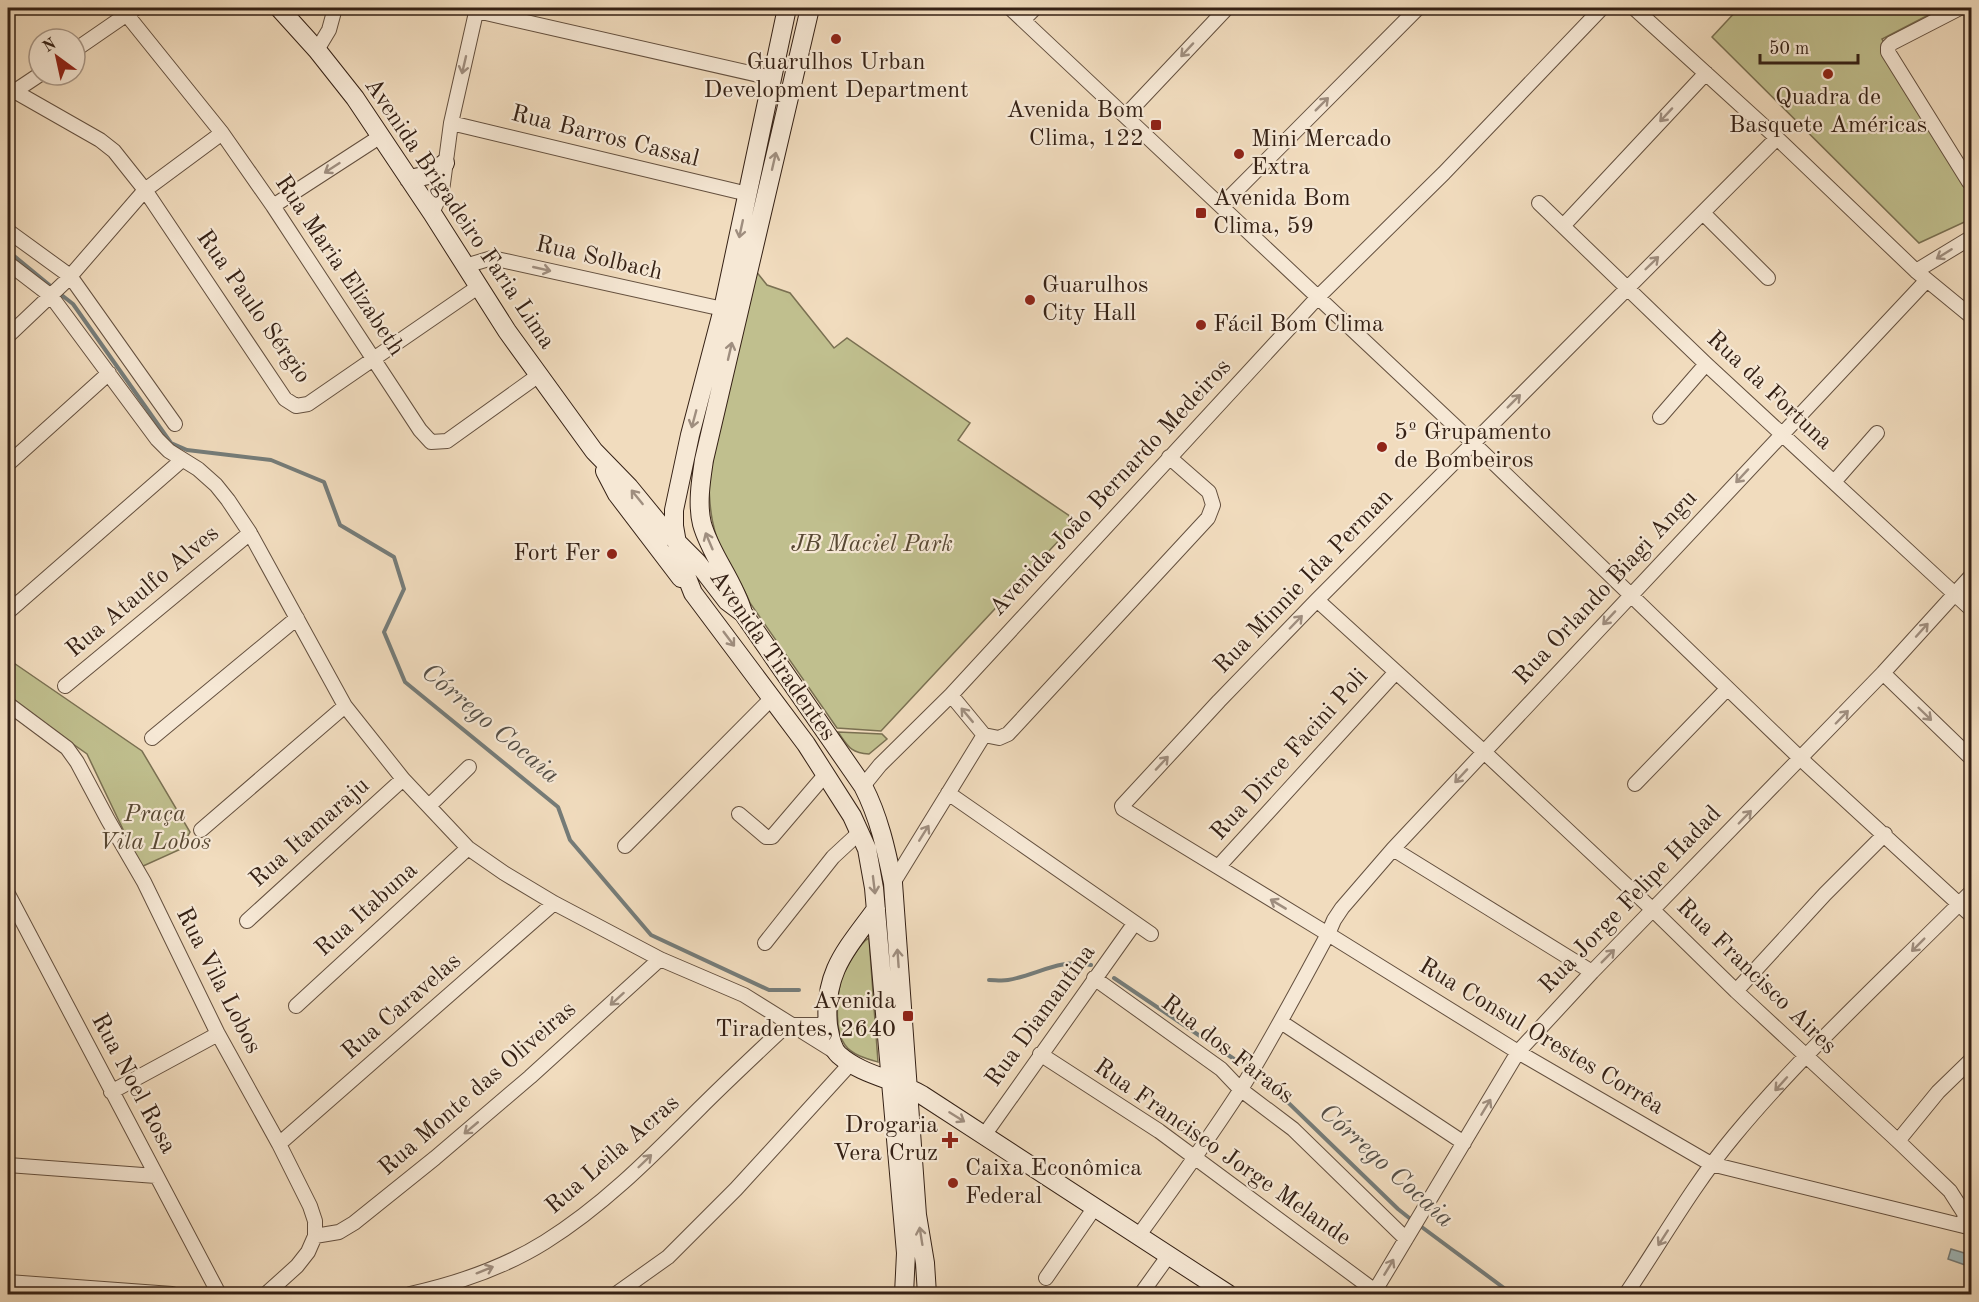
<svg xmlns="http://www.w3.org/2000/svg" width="1979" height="1302" font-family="'Old Standard TT',serif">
	<rect width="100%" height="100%" fill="#f1dcbe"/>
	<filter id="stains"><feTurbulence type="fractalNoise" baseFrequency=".00333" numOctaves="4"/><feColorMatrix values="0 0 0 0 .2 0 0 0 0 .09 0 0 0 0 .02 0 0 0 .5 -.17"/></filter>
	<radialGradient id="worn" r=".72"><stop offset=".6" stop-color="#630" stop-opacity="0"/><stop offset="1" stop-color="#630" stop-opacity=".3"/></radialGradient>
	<path fill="#c0bf8e" stroke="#7a7052" stroke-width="1.5" d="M1739 8H1942L1882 39 1971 193V219L1919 243 1712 37Z
		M755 270 767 285 790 293 834 348 847 338 970 423 958 440 1077 521 881 731 837 728 750 603C744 587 735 576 727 561 712 534 709 508 709 478Z
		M8 659 142 751 190 832 181 849 141 867 87 754 8 698Z
		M838 732 882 734 887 739 869 754C850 753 848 746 838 732Z
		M869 938 878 1062C867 1059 852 1055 845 1045 834 1031 837 997 841 980 844 970 860 942 869 938Z"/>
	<path fill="#9fb9bc" stroke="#757c79" stroke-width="1.5" d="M1951 1249 1971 1255 1968 1266 1948 1259Z"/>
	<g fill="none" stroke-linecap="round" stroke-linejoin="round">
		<path stroke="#757c79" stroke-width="4" d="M8 251 53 288
			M59 293 73 304 171 443 187 450 271 460 324 482 340 525 394 557 404 589 384 632 405 682 558 807 570 840 651 935 769 990H799
			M1114 978 1240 1063
			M989 980C995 980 1002 981 1008 980 1037 975 1060 958 1091 965
			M1268 1083 1398 1209 1413 1221
			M1419 1225 1512 1294"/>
		<defs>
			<path id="street" d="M1010 8 1472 442 1801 759 1972 916
				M1634 8 1777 138 1916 271 1972 317
				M1960 8 1892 43 1888 47V52L1969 182
				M477 11 772 78
				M127 15 222 133 273 206 420 430 431 442 447 441 539 375
				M1023 20 1035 8
				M75 50 136 8
				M317 50 329 30 335 8
				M14 91 100 140 114 151 145 190 285 399 296 406 308 404 478 287
				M9 95 39 75
				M1126 115 1227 8
				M451 123 748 194
				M1777 138 1317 600 1219 701 1122 806 1123 809 1328 934 1518 1052 1711 1164 1972 1228
				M1539 203 1706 364 1972 610
				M1222 205 1418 8
				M273 206 381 136
				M432 213 442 191 451 123 477 8
				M1703 213 1768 278
				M1563 226 1706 73
				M8 231 70 276 175 424
				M8 263 51 296 157 439 169 451 198 469 216 485 228 500 250 533 345 706 403 779 468 848 504 873 554 903 660 959 744 995 837 1053
				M465 266 492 258 723 309
				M1916 271 1972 237
				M8 336 67 280 145 190 222 133
				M1660 417 1706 364
				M8 464 109 373
				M1834 482 1877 433
				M1317 600 1483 751 1653 910 1736 991 1898 1141 1950 1191 1964 1213 1966 1226
				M8 612 182 460
				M1883 673 1972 759
				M65 686 250 533
				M951 695 984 735
				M8 704 67 748 77 762 108 820 144 882 218 1034 279 1144 310 1206 315 1221V1236L308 1252 297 1266 266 1294
				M984 735 999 738 1008 734 1208 518 1213 505 1209 492 1169 457
				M152 738 297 618
				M1635 784 1727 689
				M863 786 880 765 951 695 1317 298 1444 173 1602 8
				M948 793 1151 934
				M430 805 469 767
				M739 814 766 837H772L825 775
				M201 830 345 706
				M625 846 772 698
				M1393 849 1592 972
				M1218 867 1395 673
				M893 883 984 735
				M8 894 219 1294
				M247 921 403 779
				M765 943 833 857 860 832
				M1094 978 1221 1069 1240 1089 1293 1129 1406 1239
				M1736 991 1825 894 1885 834
				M296 1006 468 848
				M1281 1022 1464 1143
				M793 1025H819L828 1021
				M1040 1054 1159 1131 1375 1291
				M111 1092 218 1034
				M985 1134 1134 924
				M1898 1141 1938 1092 1972 1059
				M279 1144 554 903
				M8 1165 156 1176
				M1139 1235C1174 1187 1209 1139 1241 1089 1272 1039 1300 986 1328 934L1334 920 1342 908 1393 849 1927 280
				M315 1236 339 1232 354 1223 435 1158 530 1077 660 959
				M1046 1278 1095 1207
				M8 1282 172 1294
				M410 1294C455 1284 505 1267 545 1242 603 1206 651 1157 699 1109 728 1080 758 1052 788 1024
				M616 1294 668 1257 736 1189 851 1063
				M1141 1294 1169 1255
				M1373 1294 1518 1052 1592 972 1883 673 1972 575
				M1626 1294C1661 1242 1693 1185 1734 1136 1806 1049 1892 972 1972 891"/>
			<path id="secondary" d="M279 8 317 50 355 98 432 213 507 331 594 451 629 487 661 526 697 562 727 601 743 613
				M787 8 723 309 690 435 674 510V526L680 560 693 593 806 744 852 816 867 849 874 888 906 1253 904 1294
				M810 8 704 460C701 480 697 504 702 524 711 556 734 581 743 613L863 786C879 817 886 849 893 883L917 1215 925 1263 927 1294
				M409 179 429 175 445 163
				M605 471 617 494 681 578
				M876 909C847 949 823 972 828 1025 830 1035 831 1048 839 1055 863 1076 896 1079 922 1095L1228 1294"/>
		</defs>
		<use href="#street" stroke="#64503f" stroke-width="16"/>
		<use href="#secondary" stroke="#352115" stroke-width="20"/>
		<use href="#street" stroke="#f6e8d5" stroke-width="14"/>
		<use href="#secondary" stroke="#f6e8d5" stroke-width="18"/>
	</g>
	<defs><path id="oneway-shaft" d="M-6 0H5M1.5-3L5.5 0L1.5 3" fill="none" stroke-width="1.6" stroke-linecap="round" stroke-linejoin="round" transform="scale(1.5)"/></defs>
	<g stroke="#9f8e7f">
		<use href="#oneway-shaft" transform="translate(1187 50) rotate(133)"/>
		<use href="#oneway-shaft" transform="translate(464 65) rotate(103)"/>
		<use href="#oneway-shaft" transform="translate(1322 104) rotate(-45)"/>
		<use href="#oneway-shaft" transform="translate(1666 115) rotate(133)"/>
		<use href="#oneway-shaft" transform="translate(774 161) rotate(-77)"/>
		<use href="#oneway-shaft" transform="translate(332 168) rotate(147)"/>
		<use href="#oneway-shaft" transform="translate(741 229) rotate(102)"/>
		<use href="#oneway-shaft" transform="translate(1944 254) rotate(148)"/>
		<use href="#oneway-shaft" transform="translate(1652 263) rotate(-44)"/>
		<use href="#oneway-shaft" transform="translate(542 269) rotate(13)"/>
		<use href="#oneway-shaft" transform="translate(730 351) rotate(-77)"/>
		<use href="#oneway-shaft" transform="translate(1514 401) rotate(-45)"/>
		<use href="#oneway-shaft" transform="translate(694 419) rotate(105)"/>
		<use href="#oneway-shaft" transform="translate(1742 476) rotate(133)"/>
		<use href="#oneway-shaft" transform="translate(637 497) rotate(-129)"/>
		<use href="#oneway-shaft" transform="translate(709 541) rotate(-113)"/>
		<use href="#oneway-shaft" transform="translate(1609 618) rotate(133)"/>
		<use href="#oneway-shaft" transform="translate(1296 622) rotate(-46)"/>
		<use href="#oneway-shaft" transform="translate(1922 630) rotate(-48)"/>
		<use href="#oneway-shaft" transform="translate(729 639) rotate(53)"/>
		<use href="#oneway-shaft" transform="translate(1925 714) rotate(44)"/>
		<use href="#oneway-shaft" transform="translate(967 715) rotate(-130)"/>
		<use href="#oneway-shaft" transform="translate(1842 717) rotate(-46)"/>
		<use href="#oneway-shaft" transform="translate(1162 763) rotate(-47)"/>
		<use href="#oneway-shaft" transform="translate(1461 776) rotate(133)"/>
		<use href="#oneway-shaft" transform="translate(1745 817) rotate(-46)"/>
		<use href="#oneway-shaft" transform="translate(924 833) rotate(-58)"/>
		<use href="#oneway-shaft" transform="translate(874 885) rotate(83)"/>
		<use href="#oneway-shaft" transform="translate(1278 904) rotate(-149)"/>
		<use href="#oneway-shaft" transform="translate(1918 945) rotate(135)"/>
		<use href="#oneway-shaft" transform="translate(1608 956) rotate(-45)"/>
		<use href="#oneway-shaft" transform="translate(898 958) rotate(-94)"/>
		<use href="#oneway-shaft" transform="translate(617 999) rotate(138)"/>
		<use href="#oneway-shaft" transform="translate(1781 1084) rotate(132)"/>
		<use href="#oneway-shaft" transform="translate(1486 1107) rotate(-59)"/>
		<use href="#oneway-shaft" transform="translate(957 1117) rotate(32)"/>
		<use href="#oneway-shaft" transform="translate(471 1128) rotate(140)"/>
		<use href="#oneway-shaft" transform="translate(645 1161) rotate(-44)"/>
		<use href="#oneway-shaft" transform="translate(921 1236) rotate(-99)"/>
		<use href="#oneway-shaft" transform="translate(1663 1238) rotate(123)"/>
		<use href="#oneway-shaft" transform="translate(1389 1267) rotate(-59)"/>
		<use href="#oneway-shaft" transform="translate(485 1270) rotate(-22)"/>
	</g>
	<g fill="#8f2418" stroke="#f6e8d5" stroke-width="2">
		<circle cx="836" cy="39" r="6"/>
		<circle cx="1828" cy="74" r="6"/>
		<rect x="1150" y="119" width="12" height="12" rx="3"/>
		<circle cx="1239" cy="154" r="6"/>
		<rect x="1195" y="207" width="12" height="12" rx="3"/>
		<circle cx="1030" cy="300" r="6"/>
		<circle cx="1201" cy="325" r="6"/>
		<circle cx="1382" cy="447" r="6"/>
		<circle cx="612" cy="554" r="6"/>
		<rect x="902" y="1010" width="12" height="12" rx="3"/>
		<path d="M947 1131h6v6h6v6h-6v6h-6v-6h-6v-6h6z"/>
		<circle cx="953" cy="1183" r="6"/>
	</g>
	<g text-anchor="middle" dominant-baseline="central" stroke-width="4.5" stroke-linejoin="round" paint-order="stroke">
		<g font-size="24" fill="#352115" stroke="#f6e8d5" text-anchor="start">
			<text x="836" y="63" text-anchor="middle">Guarulhos Urban<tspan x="836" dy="28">Development Department</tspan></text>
			<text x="1828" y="98" text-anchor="middle">Quadra de<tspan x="1828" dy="28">Basquete Américas</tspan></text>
			<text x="1144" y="111" text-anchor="end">Avenida Bom<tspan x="1144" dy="28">Clima, 122</tspan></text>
			<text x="1251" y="140">Mini Mercado<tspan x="1251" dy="28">Extra</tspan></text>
			<text x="1213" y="199">Avenida Bom<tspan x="1213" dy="28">Clima, 59</tspan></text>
			<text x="1042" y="286">Guarulhos<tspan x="1042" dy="28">City Hall</tspan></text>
			<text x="1213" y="325">Fácil Bom Clima</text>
			<text x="1394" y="433">5º Grupamento<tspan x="1394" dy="28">de Bombeiros</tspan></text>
			<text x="600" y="554" text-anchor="end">Fort Fer</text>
			<text x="896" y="1002" text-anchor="end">Avenida<tspan x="896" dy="28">Tiradentes, 2640</tspan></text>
			<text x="938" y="1126" text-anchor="end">Drogaria<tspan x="938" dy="28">Vera Cruz</tspan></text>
			<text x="965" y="1169">Caixa Econômica<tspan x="965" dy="28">Federal</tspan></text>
		</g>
		<g font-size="24" fill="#352115" stroke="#f6e8d5">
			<text transform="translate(605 137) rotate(14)">Rua Barros Cassal</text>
			<text transform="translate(459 214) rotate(56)">Avenida Brigadeiro Faria Lima</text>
			<text transform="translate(599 259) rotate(13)">Rua Solbach</text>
			<text transform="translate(339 266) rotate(56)">Rua Maria Elizabeth</text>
			<text transform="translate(253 307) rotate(55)">Rua Paulo Sérgio</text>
			<text transform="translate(1769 391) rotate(43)">Rua da Fortuna</text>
			<text transform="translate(1111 488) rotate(-47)">Avenida João Bernardo Medeiros</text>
			<text transform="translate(1304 582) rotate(-46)">Rua Minnie Ida Perman</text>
			<text transform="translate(1606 588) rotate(-47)">Rua Orlando Biagi Angu</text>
			<text transform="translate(143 592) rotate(-40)">Rua Ataulfo Alves</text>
			<text transform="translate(772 656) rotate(55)">Avenida Tiradentes</text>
			<text transform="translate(1290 755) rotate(-48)">Rua Dirce Facini Poli</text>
			<text transform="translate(310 833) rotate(-42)">Rua Itamaraju</text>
			<text transform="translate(1631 900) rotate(-46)">Rua Jorge Felipe Hadad</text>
			<text transform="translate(367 910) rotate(-42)">Rua Itabuna</text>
			<text transform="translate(1756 977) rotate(44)">Rua Francisco Aires</text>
			<text transform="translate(218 981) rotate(63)">Rua Vila Lobos</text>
			<text transform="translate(402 1007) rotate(-41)">Rua Caravelas</text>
			<text transform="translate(1041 1016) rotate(-54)">Rua Diamantina</text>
			<text transform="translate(1541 1037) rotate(31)">Rua Consul Orestes Corrêa</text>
			<text transform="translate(1227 1050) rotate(38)">Rua dos Faraós</text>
			<text transform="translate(133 1084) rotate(62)">Rua Noel Rosa</text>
			<text transform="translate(478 1089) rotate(-41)">Rua Monte das Oliveiras</text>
			<text transform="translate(1222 1153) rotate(35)">Rua Francisco Jorge Melande</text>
			<text transform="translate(613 1155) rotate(-41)">Rua Leila Acras</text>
		</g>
		<g font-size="24" font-style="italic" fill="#584833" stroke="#f6e8d5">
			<text x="872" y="545">JB Maciel Park</text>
			<text x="155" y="815">Praça<tspan x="155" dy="28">Vila Lobos</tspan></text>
		</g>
		<g font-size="26" font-style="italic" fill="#554f47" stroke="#f6e8d5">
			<text transform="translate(490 724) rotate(40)">Córrego Cocaia</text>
			<text transform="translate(1386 1166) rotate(42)">Córrego Cocaia</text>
		</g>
	</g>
	<rect width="1979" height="1302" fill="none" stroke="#f1dcbe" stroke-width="30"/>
	<rect x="9" y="9" width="1961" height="1284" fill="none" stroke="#352115" stroke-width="3"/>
	<rect x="15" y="15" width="1949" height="1272" fill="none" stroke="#352115" stroke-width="1.5"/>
	<g transform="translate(57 57) rotate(327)"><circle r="28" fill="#f6e8d5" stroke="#a99888" stroke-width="1.5"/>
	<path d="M0-4.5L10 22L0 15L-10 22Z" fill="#8f2418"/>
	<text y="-9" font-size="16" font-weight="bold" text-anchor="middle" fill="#352115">N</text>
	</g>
	<path d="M1760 54v9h98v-9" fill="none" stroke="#352115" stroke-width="3"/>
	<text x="1769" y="54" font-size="18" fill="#352115" stroke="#f6e8d5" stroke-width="4.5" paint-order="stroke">50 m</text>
	<rect width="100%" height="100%" filter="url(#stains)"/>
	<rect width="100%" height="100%" fill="url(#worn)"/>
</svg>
